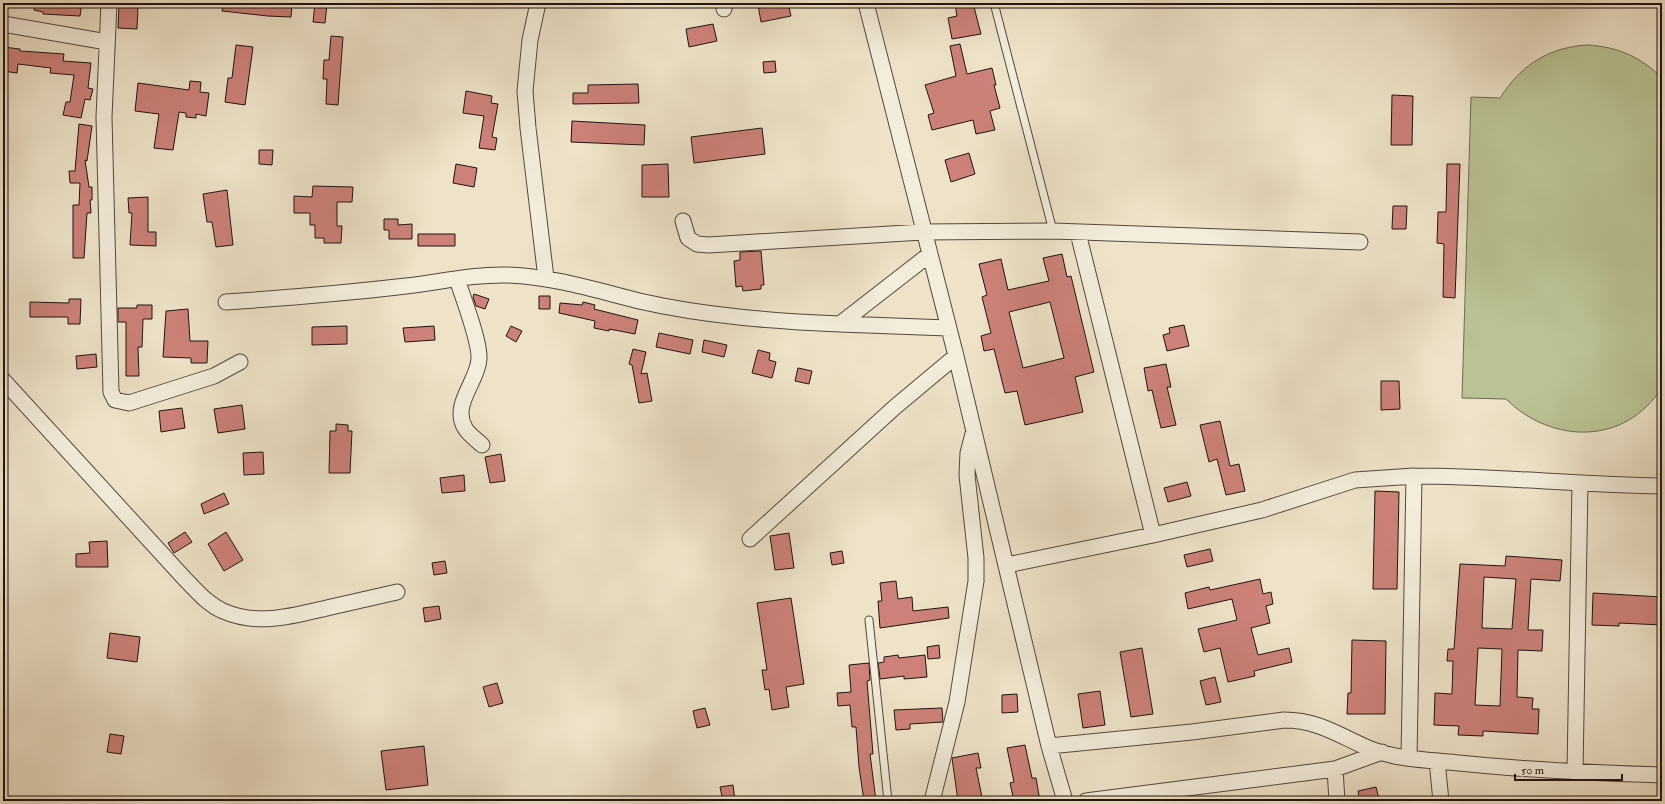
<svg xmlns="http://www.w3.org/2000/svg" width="1665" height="804" font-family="'IM FELL Double Pica',serif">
	<rect width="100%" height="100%" fill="#eee3c9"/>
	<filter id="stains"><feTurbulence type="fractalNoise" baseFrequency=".005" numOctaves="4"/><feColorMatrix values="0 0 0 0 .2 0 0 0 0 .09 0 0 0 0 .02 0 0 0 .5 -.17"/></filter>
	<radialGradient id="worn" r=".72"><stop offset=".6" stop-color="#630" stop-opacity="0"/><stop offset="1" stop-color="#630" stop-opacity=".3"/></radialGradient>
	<path fill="#bbc394" stroke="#6d6c52" d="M1588 45C1618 47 1641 57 1662 78V387C1626 446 1551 444 1506 399L1462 398 1471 97 1500 98C1521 65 1549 47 1588 45Z"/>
	<path fill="#cd817a" stroke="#1f140f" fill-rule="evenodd" d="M35 3H82L80 16 43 14V12L34 10Z
		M223 3H292L291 17 268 16 222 11Z
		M315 3 327 4 325 23 313 22Z
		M767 3H788L791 16 761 22 758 5Z
		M955 3H973L981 34 952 39 948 18 957 16Z
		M119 6 138 7 137 29 118 28Z
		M713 24 717 41 689 47 686 29Z
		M331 36 343 37 338 105 326 104 327 79H323L324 60H329Z
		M960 44 967 74 992 68 996 85H994L1000 108 990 111 995 130 976 134 973 120 932 130 928 115 934 113 925 85 956 76 950 46Z
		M236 45 253 47 245 105 225 102 228 78H232Z
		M3 47 20 49V51L64 54 63 61 91 63 88 88 93 89 90 100 85 99 81 118 63 115 66 102H70L74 75 50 73 51 68 18 64 17 73 3 71Z
		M775 61 776 72 764 73 763 62Z
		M190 81 201 82 200 92 209 93 206 116 196 114V118L186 117V113L179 112 173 150 154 148 159 114 135 111 138 83 189 90Z
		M638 84 639 103 573 104V93H588V85Z
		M466 91 492 96 491 103 498 104 492 137 497 138 495 150 479 148 484 116 463 113Z
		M1392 95 1413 96 1412 145H1391Z
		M572 121 645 125 644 145 571 142Z
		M79 124 92 126 87 161 85 160 89 187H92V200H90L91 213H87L84 258H73V205H79L80 183H70L69 171H75Z
		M762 128 765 154 694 163 691 137Z
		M259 150H273L272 165 259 164Z
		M969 153 975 174 951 182 945 160Z
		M456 164 477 168 474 187 453 183Z
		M668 164 669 197H642V165Z
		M1447 164H1460L1455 298 1443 297 1444 244 1437 243 1438 212H1446Z
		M313 186 353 187 352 202H337V226H342L341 243H324V238H315V225H310V213H294V196L312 197Z
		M227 190 233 245 216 247 212 222H207L203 194Z
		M148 197V232H156V246L130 245 132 213H129L128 198Z
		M1393 206H1407L1406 229H1392Z
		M384 219H398V225L412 224V239H389V230H384Z
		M418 234H455V246H418Z
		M761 251 764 285H761V289L743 291 742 286 736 287 734 261 740 260V252Z
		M1062 254 1067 277 1071 276 1094 372 1075 377 1083 412 1025 425 1017 391 1005 393 994 349 984 351 981 336 991 333 982 297 987 295 979 264 1001 259 1008 290 1049 281 1043 258ZM1050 302 1064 358 1023 368 1009 312Z
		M474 294 489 299 485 309 476 306 473 297Z
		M539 296H550V309H539Z
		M69 299H81L80 324H68V317H30V302L69 303Z
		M583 302 595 305 594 309 638 320 635 334 609 329V331L594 328 595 321 559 313 560 303 582 305Z
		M137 305H152V319H143L142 347H138L139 376H126V322H118V308H137Z
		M188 309 190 341H208L207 363H191V358L163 357 166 311Z
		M1184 325 1189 346 1167 351 1163 335 1170 333 1169 328Z
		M347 326V344L312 345V327Z
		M434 326 435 340 405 342 403 328Z
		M511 326 522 331 516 342 506 336Z
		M659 333 693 340 690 354 656 347Z
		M704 340 727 345 724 357 702 352Z
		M633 349 646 352 641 374 647 373 652 401 639 403 632 365 629 364Z
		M758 350 770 353 769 360 776 362 772 378 752 373Z
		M96 354 97 367 77 369 76 356Z
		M1166 364 1171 387H1167L1176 425 1161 428 1152 390 1148 391 1144 368Z
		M798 368 812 371 809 384 795 381Z
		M1381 381H1399L1400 409 1381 410Z
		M242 405 245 429 218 433 214 409Z
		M182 408 185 428 161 432 159 411Z
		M1220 421 1230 466 1239 464 1245 491 1226 495 1217 459 1209 462 1200 425Z
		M336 424 348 425V431H352L350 473H329L330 431H336Z
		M263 452 264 474 244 475 243 453Z
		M501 454 505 481 490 483 485 457Z
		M464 475 465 491 442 493 440 478Z
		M1187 482 1191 496 1168 502 1164 488Z
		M1375 491 1399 492 1397 589H1373Z
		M224 493 229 504 204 514 201 504Z
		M185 532 192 542 174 553 168 543Z
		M226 532 243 560 224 571 208 544Z
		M789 533 794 568 775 570 770 536Z
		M107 541 108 567H76V554L90 553 89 542Z
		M1210 549 1213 561 1187 567 1184 555Z
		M842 551 844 563 832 565 830 553Z
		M1506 556 1562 560 1560 581 1531 579 1528 630H1543L1542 651 1518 650 1517 697 1533 698 1532 709H1539L1538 734 1483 731V736L1458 735 1459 726 1434 725 1435 693 1452 694 1453 661H1447L1448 649H1454L1460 564 1505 566ZM1484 577 1516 579 1512 629 1482 628ZM1478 648 1502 649 1500 706 1475 705Z
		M445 561 447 573 434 575 432 563Z
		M1260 579 1263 594 1271 592 1273 604 1266 606 1270 623 1251 628 1258 655 1289 648 1292 662 1254 671 1255 676 1228 682 1220 648 1204 652 1198 629 1237 620 1232 599 1188 609 1185 593 1209 587 1210 590Z
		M896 581 898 599 912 597 913 611 948 607 949 618 880 628 878 601H882L880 583Z
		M1593 593 1662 597V625L1619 623V626L1592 625Z
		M791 598 804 684 786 687 789 707 772 710 769 689 765 690 762 670H767L757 603Z
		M439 606 441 619 425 622 423 608Z
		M110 633 140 637 137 662 107 658Z
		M1352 640 1386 641 1385 714H1347L1348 693H1351Z
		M939 645 940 658 928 659 927 647Z
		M1142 648 1153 714 1131 717 1120 652Z
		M898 655 899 658 925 655 927 677 904 679V676L880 679 878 663 884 662V657Z
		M869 663 870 680 867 681 873 754H870L876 801H864L859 767 856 727H852L850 705 838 706 837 693 851 692 849 665Z
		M1215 677 1221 702 1206 705 1200 681Z
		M497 683 503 703 489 707 483 687Z
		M1100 691 1105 725 1083 728 1078 694Z
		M1017 694 1018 712 1002 713V695Z
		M705 708 710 725 697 728 693 711Z
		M942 708 943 722 910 724V729L896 730 894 710Z
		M110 734 124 736 121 754 107 752Z
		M1025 745 1032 778H1036L1040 801H1014L1010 783 1014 782 1007 748Z
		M424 746 428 785 386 790 381 751Z
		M978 753 981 768H976L982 797 958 801 952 758Z
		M733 785 735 801H723L720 787Z
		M1376 787 1379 799 1360 801 1358 791Z"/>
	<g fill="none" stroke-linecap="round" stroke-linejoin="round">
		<defs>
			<path id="lane" d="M994 3 1053 231
				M866 6 878 3
				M869 620 888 801"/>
			<path id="street" d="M109 3 104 117 111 392 115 400 129 403 214 376 240 362
				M538 3 530 40 525 91 528 128 546 278
				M724 3V9
				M866 3 956 356 1049 746 1065 801
				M3 24 107 42
				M683 221 688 238 697 244 708 245 923 232 1053 231 1360 242
				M1078 233 1153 535
				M930 254 840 324 948 328
				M457 279C463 298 480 341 479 359 478 381 451 405 465 428 468 434 477 440 482 445
				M226 302C286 298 346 293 406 286 440 282 474 274 508 275 555 277 595 290 639 301 705 316 772 321 840 324
				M3 380 184 578C196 590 207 604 223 611 259 627 296 615 331 607 353 602 375 597 397 592
				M750 539 895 407 956 356
				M1007 565 1153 535 1262 510 1355 480 1414 476
				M1049 746 1192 732 1284 720C1330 720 1354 749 1395 756 1416 760 1438 761 1459 763 1526 770 1594 773 1662 775
				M1409 758 1414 476C1497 476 1579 485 1662 486
				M1437 761 1441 801
				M1335 769 1337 801
				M1575 772 1580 483
				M932 801 957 702 976 581V558L967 475 968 453 973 434
				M1086 801 1335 769 1382 752"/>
		</defs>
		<use href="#lane" stroke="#53483e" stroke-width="9"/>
		<use href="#street" stroke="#53483e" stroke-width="17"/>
		<use href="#lane" stroke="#f4eddc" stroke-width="7"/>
		<use href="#street" stroke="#f4eddc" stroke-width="15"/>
	</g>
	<rect width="1665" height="804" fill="none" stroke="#eee3c9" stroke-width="16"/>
	<rect x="4" y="4" width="1657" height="796" fill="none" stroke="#1f140f" stroke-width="2"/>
	<rect x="8" y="8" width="1649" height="788" fill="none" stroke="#1f140f"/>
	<path d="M1515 774v6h107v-6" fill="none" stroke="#1f140f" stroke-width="2"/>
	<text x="1521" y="774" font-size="12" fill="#1f140f" stroke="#f4eddc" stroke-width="3" paint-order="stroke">50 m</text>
	<rect width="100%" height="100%" filter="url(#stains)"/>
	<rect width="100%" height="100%" fill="url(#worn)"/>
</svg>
